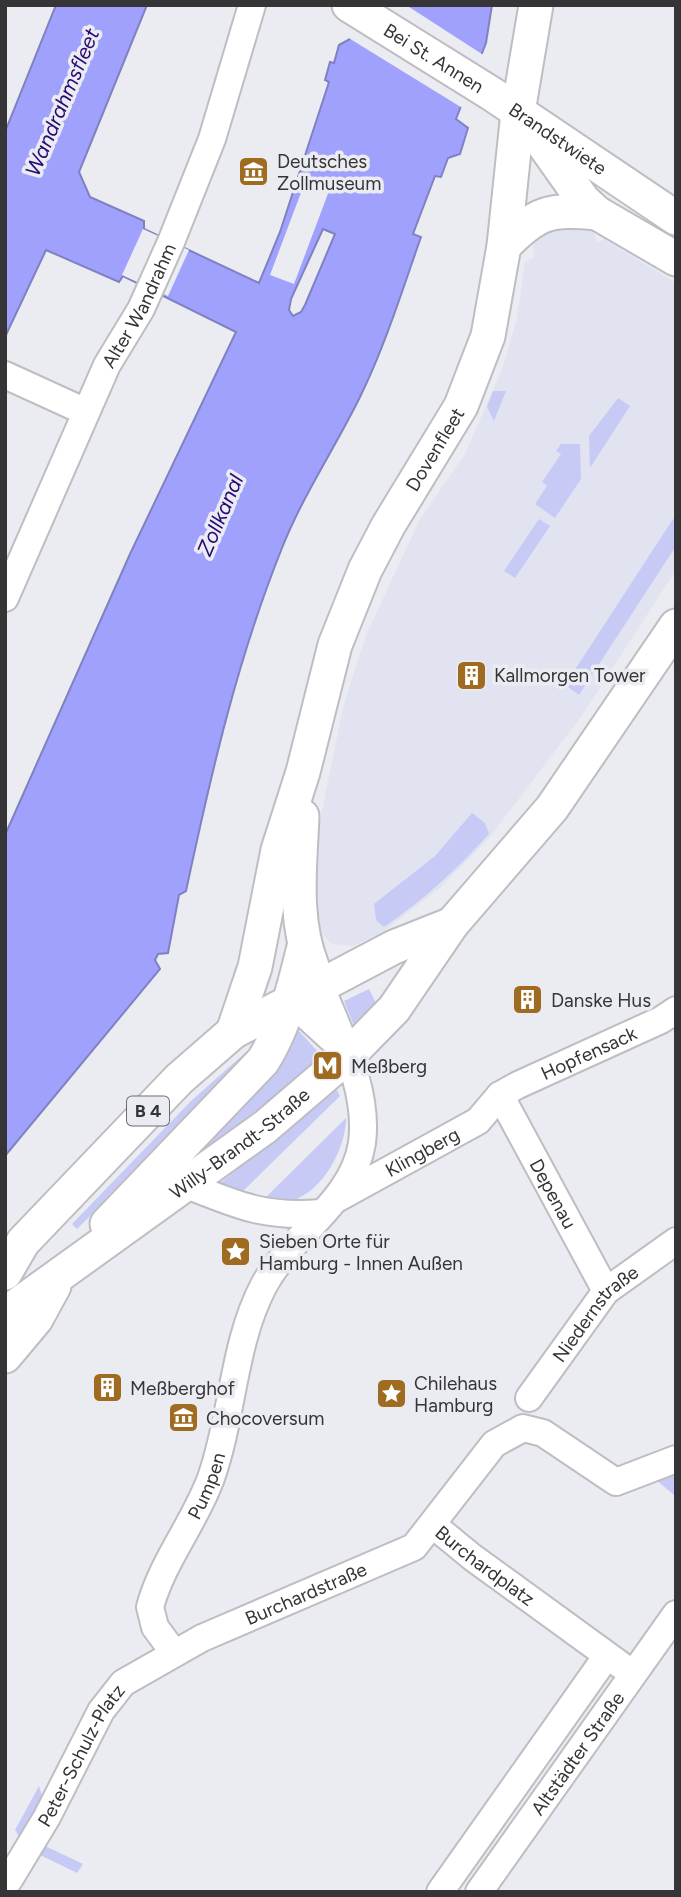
<svg xmlns="http://www.w3.org/2000/svg" width="681" height="1897" font-family="Figtree,sans-serif">
	<rect width="100%" height="100%" fill="#ebecf2"/>
	<path fill="#e2e3f1" d="M570 221 593 231 597 242 604 239 676 283V570L583 714 490 837 441 887 383 932 353 946 332 944 317 929 314 850 343 707 366 635 420 519 465 454 503 367 517 318 525 261 534 258 533 237Z"/>
	<path fill="#c7caf5" d="M493 391H506L494 421 487 407Z
		M618 398 630 406 590 468 589 436Z
		M561 444H580L581 479 555 518 535 504 547 486 542 482 561 454 556 451Z
		M539 519 550 526 515 578 504 571Z
		M673 519 676 520V546L579 695 565 685Z
		M472 813 485 823 489 834C457 869 424 900 384 927L376 920 374 904 435 856Z
		M369 989 376 1003 354 1026 344 1001Z
		M298 1030 321 1055 275 1096 182 1167 280 1063Z
		M245 1053 250 1057 77 1229 72 1224 192 1100Z
		M337 1090 340 1096 239 1195 219 1184Z
		M346 1118C346 1148 323 1192 291 1201 283 1203 271 1200 263 1200Z
		M676 1470V1492L674 1495 655 1479Z
		M39 1786 43 1799 24 1845 15 1830Z
		M41 1844 83 1864 77 1873 36 1853Z"/>
	<path fill="#9fa1fc" stroke="#7f81c1" stroke-width="2" fill-rule="evenodd" d="M56 5H147L79 172 90 197 144 221V229L259 283 280 232 329 82 325 80 330 62 334 63 339 45 350 39 360 5H492L486 43 456 119 468 128 460 154 448 158 441 177 435 176 413 234 421 237C402 291 385 346 360 397 335 448 303 495 282 548 237 660 211 774 186 891L179 895 168 953 158 954 155 960 160 969 5 1156V835L130 554 236 332 123 276 119 282 46 250 5 337V132ZM323 229 335 234 305 305 301 312 293 316 289 310 291 299Z"/>
	<path fill="#ebecf2" d="M356 5H406L485 56 464 109 347 37Z
		M305 182 329 191 294 284 270 275Z
		M143 229 189 250 168 296 122 275Z"/>
	<g fill="none" stroke-linecap="round" stroke-linejoin="round">
		<defs>
			<g id="minor">
				<path d="M5 375 86 412"/>
				<path id="s1" d="M5 598 107 365 141 309 171 242 212 139 252 5"/>
				<path d="M290 1001 337 1044"/>
				<path id="s2" d="M500 1095 606 1291"/>
				<path d="M187 1185C237 1205 265 1218 321 1213"/>
				<path id="s3" d="M338 1198 478 1121 500 1095 518 1085 661 1020 676 1010"/>
				<path id="s4" d="M529 1398 606 1291 676 1241"/>
				<path id="s5" d="M433 1525 472 1557 622 1666"/>
				<path id="s6" d="M174 1653 155 1627 150 1607C162 1562 195 1522 211 1478 233 1416 233 1343 264 1285 292 1233 353 1202 362 1143 369 1090 340 1035 321 987"/>
				<path id="s7" d="M9 1880 47 1817 101 1711 123 1683 202 1638 414 1547 494 1444 523 1428 543 1433 616 1482 676 1459"/>
				<path d="M440 1892 606 1657"/>
				<path id="s8" d="M479 1892 676 1614"/>
			</g>
			<g id="major">
				<path id="s9" d="M349 5 492 94 676 218"/>
				<path d="M537 135 583 200 597 213 676 259"/>
				<path d="M504 246C538 211 550 209 597 213"/>
				<path d="M302 816C300 867 293 918 312 966"/>
				<path id="s10" d="M233 1032 255 967 278 850 303 772 335 645 365 570 388 526 461 406 488 336 504 246 518 112 536 5"/>
				<path d="M107 1224 263 1061C285 1026 294 987 304 947"/>
				<path d="M5 1273 23 1242 179 1079 233 1032 394 947 452 924"/>
				<path id="s11" d="M5 1314 265 1127 348 1056 394 1009 452 924 552 808 676 626"/>
				<path d="M5 1356 36 1319 54 1286"/>
			</g>
		</defs>
		<use href="#minor" stroke="#bdbdc3" stroke-width="30"/>
		<use href="#major" stroke="#bdbdc3" stroke-width="37"/>
		<use href="#minor" stroke="#fff" stroke-width="26"/>
		<use href="#major" stroke="#fff" stroke-width="33"/>
	</g>
	<defs>
		<symbol id="museum-square" viewBox="-11 -11 22 22"><rect x="-9" y="-9" width="18" height="18" rx="4" fill="#9e6b21" stroke="#ebecf2"/><path d="M0-6L6-3V-2H-6V-3ZM-5-1h2V3h-2ZM-1-1h2V3h-2ZM3-1h2V3H3ZM-6 4H6V6H-6Z" fill="#fff"/></symbol>
		<symbol id="building-square" viewBox="-11 -11 22 22"><rect x="-9" y="-9" width="18" height="18" rx="4" fill="#9e6b21" stroke="#ebecf2"/><path d="M-4-6H4V6H1V3H-1V6H-4ZM-2.5-4.3h1.7v1.8h-1.7ZM.8-4.3h1.7v1.8H.8ZM-2.5-1h1.7V.8h-1.7ZM.8-1h1.7V.8H.8Z" fill="#fff"/></symbol>
		<symbol id="metro-square" viewBox="-11 -11 22 22"><rect x="-9" y="-9" width="18" height="18" rx="4" fill="#9e6b21" stroke="#ebecf2"/><path d="M-5.5 5V-5H-3L0 0L3-5H5.5V5H3V-.5L0 4L-3-.5V5Z" fill="#fff"/></symbol>
		<symbol id="sight-square" viewBox="-11 -11 22 22"><rect x="-9" y="-9" width="18" height="18" rx="4" fill="#9e6b21" stroke="#ebecf2"/><path d="M0-6L1.8-2.2L6-1.7L2.9 1.2L3.7 5.4L0 3.3L-3.7 5.4L-2.9 1.2L-6-1.7L-1.8-2.2Z" fill="#fff"/></symbol>
	</defs>
	<g fill-rule="evenodd">
		<use href="#museum-square" x="236" y="154" width="35" height="35"/>
		<use href="#building-square" x="454" y="658" width="35" height="35"/>
		<use href="#building-square" x="510" y="982" width="35" height="35"/>
		<use href="#metro-square" x="310" y="1048" width="35" height="35"/>
		<use href="#sight-square" x="218" y="1234" width="35" height="35"/>
		<use href="#building-square" x="90" y="1370" width="35" height="35"/>
		<use href="#sight-square" x="374" y="1376" width="35" height="35"/>
		<use href="#museum-square" x="166" y="1400" width="35" height="35"/>
	</g>
	<g text-anchor="middle" dominant-baseline="central" stroke-width="7" stroke-linejoin="round" paint-order="stroke">
		<rect fill="#ebecf2" stroke="#6c6c6f" stroke-width="2" x="127" y="1096.5" width="42" height="29" rx="5"/>
		<g font-size="18" font-weight="bold" fill="#353537">
			<text x="148" y="1111">B 4</text>
		</g>
		<g font-size="19" fill="#353537" stroke="#ebecf2">
			<text stroke="none"><textPath href="#s9" startOffset="100">Bei St. Annen</textPath></text>
			<text stroke="none"><textPath href="#s9" startOffset="248">Brandstwiete</textPath></text>
			<text stroke="none"><textPath href="#s1" startOffset="322">Alter Wandrahm</textPath></text>
			<text stroke="none"><textPath href="#s10" startOffset="621">Dovenfleet</textPath></text>
			<text stroke="none"><textPath href="#s3" startOffset="292">Hopfensack</textPath></text>
			<text stroke="none"><textPath href="#s11" startOffset="290">Willy-Brandt-Straße</textPath></text>
			<text stroke="none"><textPath href="#s3" startOffset="96">Klingberg</textPath></text>
			<text stroke="none"><textPath href="#s2" startOffset="112">Depenau</textPath></text>
			<text stroke="none"><textPath href="#s4" startOffset="108">Niedernstraße</textPath></text>
			<text stroke="none"><textPath href="#s6" startOffset="187">Pumpen</textPath></text>
			<text stroke="none"><textPath href="#s5" startOffset="66">Burchardplatz</textPath></text>
			<text stroke="none"><textPath href="#s7" startOffset="432">Burchardstraße</textPath></text>
			<text stroke="none"><textPath href="#s8" startOffset="170">Altstädter Straße</textPath></text>
			<text stroke="none"><textPath href="#s7" startOffset="144">Peter-Schulz-Platz</textPath></text>
		</g>
		<g font-size="19" fill="#353537" stroke="#ebecf2" text-anchor="start">
			<text x="277" y="161">Deutsches<tspan x="277" dy="22">Zollmuseum</tspan></text>
			<text x="494" y="675">Kallmorgen Tower</text>
			<text x="551" y="1000">Danske Hus</text>
			<text x="351" y="1066">Meßberg</text>
			<text x="259" y="1241">Sieben Orte für<tspan x="259" dy="22">Hamburg - Innen Außen</tspan></text>
			<text x="414" y="1383">Chilehaus<tspan x="414" dy="22">Hamburg</tspan></text>
			<text x="130" y="1388">Meßberghof</text>
			<text x="206" y="1418">Chocoversum</text>
		</g>
		<g font-size="21" font-style="italic" fill="#260975" stroke="#ebecf2">
			<text transform="translate(62 102) rotate(-67)">Wandrahmsfleet</text>
			<text transform="translate(220 515) rotate(-67)">Zollkanal</text>
		</g>
	</g>
	<rect width="681" height="1897" fill="none" stroke="#353537" stroke-width="14"/>
</svg>
